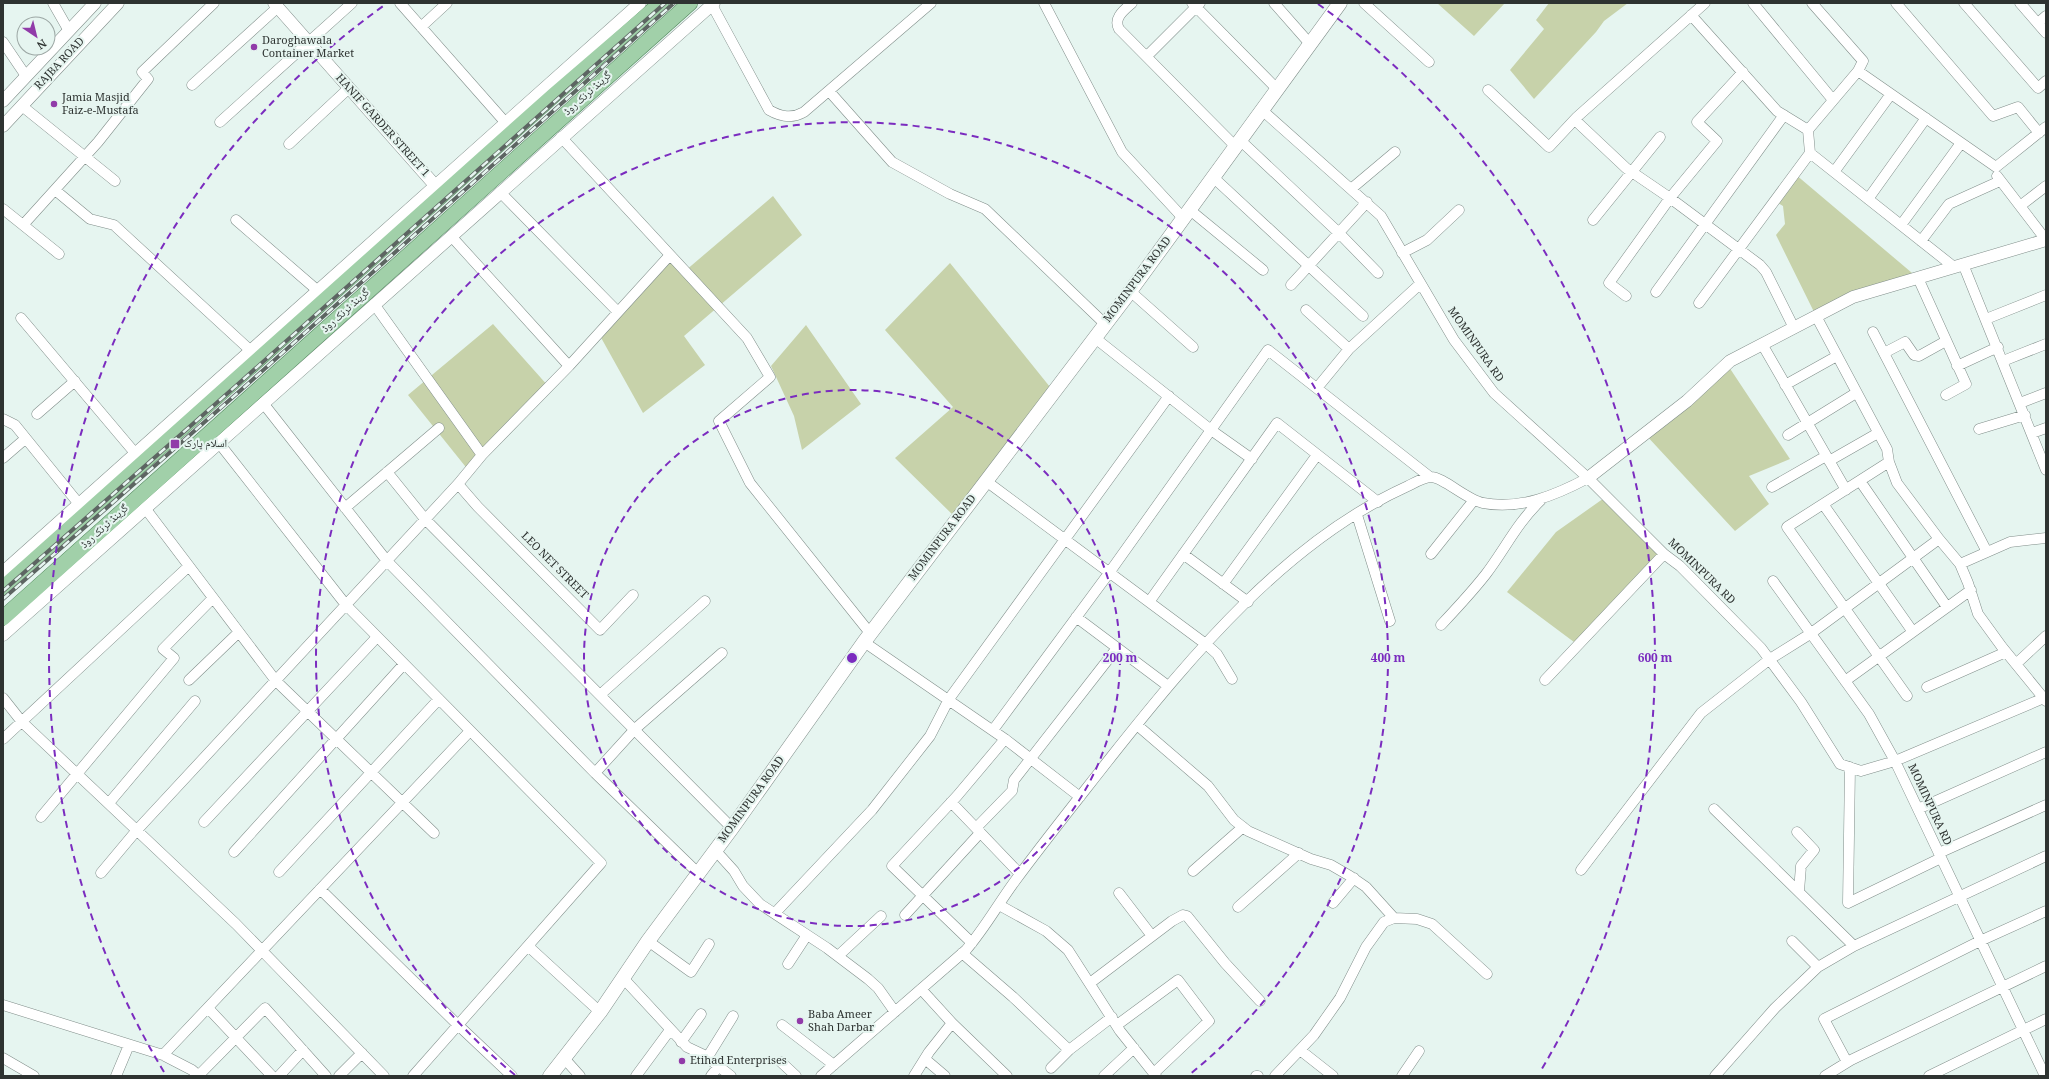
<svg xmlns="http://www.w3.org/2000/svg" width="2049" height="1079" font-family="Georgia,'Noto Naskh Arabic',serif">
	<rect width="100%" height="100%" fill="#e6f5f0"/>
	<path fill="#c7d2aa" d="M1437 3H1505L1474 36Z
		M1549 3H1628L1604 21 1596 32 1534 99 1510 70 1544 29 1536 20Z
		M1795 174 1918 278 1816 316 1776 235 1785 224 1783 206 1775 201Z
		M773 196 802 235 684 336 705 365 643 413 599 334 670 255 685 271Z
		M950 263 1054 392 957 519 895 458 953 407 885 330Z
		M493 324 549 387 469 471 408 395Z
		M806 325 861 404 802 450 794 416 771 366Z
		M1727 364 1790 459 1749 476 1769 504 1735 531 1645 434Z
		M1607 496 1664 554 1578 645 1507 592 1556 532Z"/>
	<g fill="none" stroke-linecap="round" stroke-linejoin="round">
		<defs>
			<path id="minor" d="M53 3 69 31
				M400 3 505 122
				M1044 3 1122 152 1184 219
				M1132 3C1124 10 1113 18 1119 29L1236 147
				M1192 3 1278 90
				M1274 3 1311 45
				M1364 3 1429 62
				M1753 3 1833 100
				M1812 3 1863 61 1858 71 1996 167 2046 127
				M1896 3 1993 116 2018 107 2039 133
				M1964 3 2038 88 2046 81
				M2020 3 2046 33
				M712 5 769 110C781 117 792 119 804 112L931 3
				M1691 15 1777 111 1808 130
				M2038 23 2046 16
				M421 27 447 3
				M3 42 26 76
				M1147 56 1200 3
				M1858 71 1808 130 1810 153 1954 267
				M192 85 278 7
				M1488 90 1549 147 1577 117 1705 3
				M829 91 892 162 950 194 985 209 1105 324
				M22 106 115 181
				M1263 111 1381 216 1454 340 1494 393 1588 478 1664 554 1680 566 1761 648 1801 702 1840 764 1861 771 1895 761 2045 1076
				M1575 120 1626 168 1670 198 1760 265 1766 272 1794 328
				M220 122 352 3
				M561 137 747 338 770 377 719 421 750 483 870 633
				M1241 141 1339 233 1378 273
				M289 144 349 88
				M1834 172 1891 94
				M1997 176 2046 240
				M1214 178 1363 316
				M1351 189 1395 152
				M55 190 90 219 114 225 251 351
				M500 192 618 312
				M1868 199 1926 118
				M2020 206 2046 186
				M3 209 23 225
				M1190 210 1263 270
				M236 220 317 290
				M1593 220 1660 137
				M1901 225 1961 143
				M451 236 569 366
				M1921 241 1949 204 2000 181
				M1402 253 1427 240 1459 210
				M59 254 23 225 98 142 148 79 142 72 214 3
				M1963 264 2046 470
				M1918 278 1966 384 1946 395
				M1291 285 1367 202
				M1130 291 1193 347
				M1656 292 1784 115
				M1626 296 1609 283 1670 198 1717 141 1697 122 1743 72
				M1699 303 1810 153
				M374 304 482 455
				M1306 310 1349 349
				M1816 316 1887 449 1889 462
				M21 318 135 453
				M1986 319 2046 295
				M1873 332 1987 552
				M1095 338 1211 430 1252 459
				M1762 344 1846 490
				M1884 353 1905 342 1914 355 1919 356 1946 341
				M2003 361 2046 344
				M1957 366 1998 347
				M1785 385 1837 356
				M1317 388 1349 349 1420 284
				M263 403 387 561 595 773 698 873
				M2020 403 2046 393
				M37 414 75 381
				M3 419 15 425 79 504
				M1979 429 2025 415
				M2032 433 2046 428
				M1788 435 1856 393
				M219 443 346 605 601 863 413 1076
				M3 458 25 439
				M1829 461 1878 433
				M387 472 425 519 732 828
				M986 481 1207 645 1217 654 1232 679
				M1860 481 1947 607
				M458 484 478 507 600 630 633 595
				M1772 487 1826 456
				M1823 504 1913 632
				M145 508 276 681 434 833
				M345 508 439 428
				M1357 515 1390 621
				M1183 554 1248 602
				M1431 554 1474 500
				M1960 564 1968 583 1978 614 2002 647 2046 701
				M1773 581 1869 714 1895 761 2044 698
				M1223 584 1317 455
				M1149 602 1277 423 1378 502
				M1076 617 1168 686
				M1441 625C1456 609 1472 592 1486 574 1505 549 1517 523 1541 500
				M864 642 1005 739 1080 797
				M2016 664 2046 636
				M189 680 239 632
				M1545 680 1664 554
				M1845 681 1971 590
				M1927 687 2006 652
				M601 694 705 601
				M1907 696 1787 527 1889 462 1897 483 1939 539
				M3 698 22 722 236 924 384 1076
				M1137 725 1208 786 1234 820 1248 831 1311 859 1331 865 1350 876 1366 887 1394 918 1417 919 1432 924 1487 974
				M993 730 1109 573 1268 350 1430 477
				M3 739 189 566
				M1850 767 1848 903 1941 858
				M595 773 635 729 722 653
				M951 802 1020 874
				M109 803 195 701
				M1714 809 1854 946
				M1918 809 2046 752
				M41 817 174 658 163 649 213 598
				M204 822 377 637
				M976 828 1012 791 1014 780 1117 648
				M1797 832 1814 850 1801 866 1799 891
				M715 850 734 871 743 886 760 904 827 948 868 979 878 988 895 1012
				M234 852 404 664
				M1939 853 2046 805
				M1581 870 1701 713 1770 659 1810 634 1939 539 1960 564 2010 542 2046 538
				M1193 871 1243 827
				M279 872 439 699
				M101 873 137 830 458 484 482 455 569 366 670 255
				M320 889 458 1025 512 1076
				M1119 893 1152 936
				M1333 903 1354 878
				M999 905 1046 931 1068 950 1120 1031 1156 1076
				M1238 907 1299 853
				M775 913 872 810 930 736 949 699 1169 396
				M905 915 980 833
				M648 941 691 972 709 944
				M1792 941 1818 967
				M972 943 892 866 957 796 1005 739
				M528 946 600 1012
				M962 953 1013 997 1069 1050 1112 1017
				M838 956 881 916
				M788 964 807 935
				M623 978 687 1047 704 1055 731 1076
				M1090 983 1172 921 1183 915 1187 916 1225 963 1260 1001
				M921 989 952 1023 1007 1076
				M3 1005 163 1055 192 1070 199 1076
				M208 1008 272 1076
				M782 1025 834 1065
				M1117 1025 1178 980 1209 1021 1154 1073
				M681 1042 701 1014
				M1300 1050 1333 1076
				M163 1055 470 731
				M563 1057 580 1076
				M3 1058 34 1076
				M707 1058 733 1016
				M925 1059 945 1076
				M781 1062 796 1076
				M1847 1062 1824 1019 1980 941 2046 911
				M1051 1068 1069 1050
				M116 1076 129 1045
				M198 1076 265 1008 326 1076
				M279 1076 303 1050
				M339 1076 362 1053
				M636 1076 670 1030
				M711 1076 718 1067
				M821 1076 966 950C985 928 998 904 1015 881 1046 839 1079 798 1111 757 1192 655 1286 541 1408 486 1414 483 1424 477 1431 477 1443 477 1467 500 1483 503 1521 510 1556 495 1588 478
				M914 1076 929 1052 952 1023
				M1104 1076 1134 1048
				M1256 1076H1258
				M1275 1076 1314 1035 1340 998 1366 947 1384 922 1394 918
				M1402 1076 1419 1051
				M1715 1076 1775 1008 1818 967 1854 946 2046 856
				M1825 1076 1851 1060 2046 966
				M1929 1076 2046 1019"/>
			<path id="tertiary" d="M274 3 440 191
				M3 101 95 3
				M3 126 118 3
				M1588 478 1687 401 1730 361 1853 297 2046 240
				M3 572 640 3
				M3 635 714 3"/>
			<path id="secondary" d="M550 1076 600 1012 648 941 732 828 864 642 1126 297 1340 3"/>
			<path id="primary" d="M3 588 554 95 661 3
				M3 618 690 3"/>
		</defs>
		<use href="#minor" stroke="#818e8a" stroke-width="11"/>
		<use href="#tertiary" stroke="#818e8a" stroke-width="13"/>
		<use href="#secondary" stroke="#818e8a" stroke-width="15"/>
		<use href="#primary" stroke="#50855a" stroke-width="16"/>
		<use href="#minor" stroke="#fff" stroke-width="10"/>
		<use href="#tertiary" stroke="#fff" stroke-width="12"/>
		<use href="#secondary" stroke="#fff" stroke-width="14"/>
		<use href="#primary" stroke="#a1d0a9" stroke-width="15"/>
		<defs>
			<path id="rail" d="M3 591 237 385 665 3
				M3 599 241 390 674 3"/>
		</defs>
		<use href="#rail" stroke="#5d6562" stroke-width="4"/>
		<use href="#rail" stroke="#e6f5f0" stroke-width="2.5" stroke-dasharray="8" stroke-linecap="butt"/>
	</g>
	<g fill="none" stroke="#7b2cbf" stroke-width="2" stroke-dasharray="7 5">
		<circle cx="852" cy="658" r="268"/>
		<path d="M515 1075A536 536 0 1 1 1189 1075"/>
		<path d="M164 1072A803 803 0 0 1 386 4M1318 4A803 803 0 0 1 1540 1072"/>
	</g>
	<g fill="#913ba9" stroke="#e6f5f0" stroke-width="1.5">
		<circle cx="254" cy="47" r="4"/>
		<circle cx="54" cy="104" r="4"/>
		<rect x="170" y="439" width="10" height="10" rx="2"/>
		<circle cx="800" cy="1021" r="4"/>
		<circle cx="682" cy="1061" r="4"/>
	</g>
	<g text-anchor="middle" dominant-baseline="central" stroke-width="4" stroke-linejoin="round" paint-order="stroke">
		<g font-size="11" fill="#2e3331" stroke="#e6f5f0" text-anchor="start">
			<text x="262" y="41">Daroghawala<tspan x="262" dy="13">Container Market</tspan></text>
			<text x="62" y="98">Jamia Masjid<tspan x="62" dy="13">Faiz-e-Mustafa</tspan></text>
			<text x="184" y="444">اسلام پارک</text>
			<text x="808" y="1015">Baba Ameer<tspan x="808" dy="13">Shah Darbar</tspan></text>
			<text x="690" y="1061">Etihad Enterprises</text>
		</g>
		<g font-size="11" fill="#2e3331" stroke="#e6f5f0">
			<text transform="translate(60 64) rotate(-47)">RAJBA ROAD</text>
			<text transform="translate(588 94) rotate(-42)">گرینڈ ٹرنک روڈ</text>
			<text transform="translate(382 126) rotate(48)">HANIF GARDER STREET 1</text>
			<text transform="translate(1138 280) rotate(-53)">MOMINPURA ROAD</text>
			<text transform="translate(346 311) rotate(-42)">گرینڈ ٹرنک روڈ</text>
			<text transform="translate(1475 345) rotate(55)">MOMINPURA RD</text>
			<text transform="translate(105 527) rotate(-42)">گرینڈ ٹرنک روڈ</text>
			<text transform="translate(943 538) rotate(-53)">MOMINPURA ROAD</text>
			<text transform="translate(554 566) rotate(45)">LEO NET STREET</text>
			<text transform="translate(1701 572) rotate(44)">MOMINPURA RD</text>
			<text transform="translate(752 800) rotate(-54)">MOMINPURA ROAD</text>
			<text transform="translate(1929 805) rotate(65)">MOMINPURA RD</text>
		</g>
	</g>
	<circle cx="852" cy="658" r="6" fill="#7b2cbf" stroke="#e6f5f0" stroke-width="2"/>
	<g font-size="12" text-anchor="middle" font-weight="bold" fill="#7b2cbf" stroke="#e6f5f0" stroke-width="4" stroke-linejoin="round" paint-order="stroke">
		<text x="1120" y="662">200 m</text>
		<text x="1388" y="662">400 m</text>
		<text x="1655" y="662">600 m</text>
	</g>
	<rect width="2049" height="1079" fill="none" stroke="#2e3331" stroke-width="8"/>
	<g transform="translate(36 36) rotate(145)"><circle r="19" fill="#e6f5f0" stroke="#9ca7a4"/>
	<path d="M0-3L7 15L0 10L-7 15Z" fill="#913ba9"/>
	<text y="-6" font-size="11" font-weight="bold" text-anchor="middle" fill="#2e3331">N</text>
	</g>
</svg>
